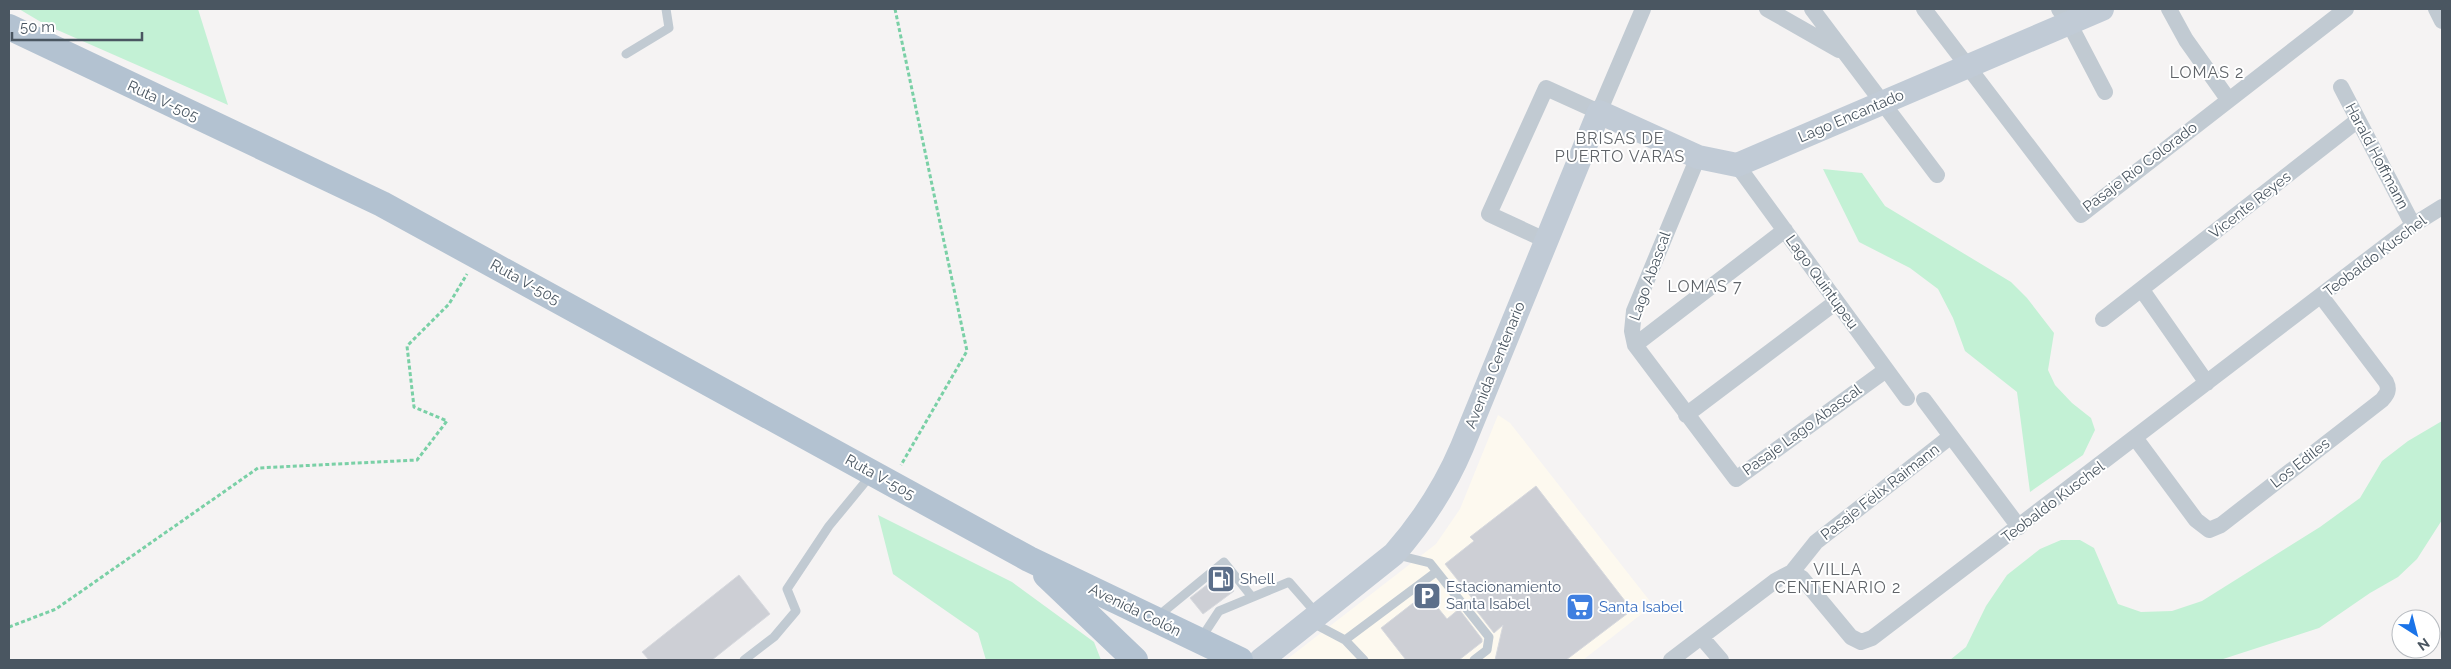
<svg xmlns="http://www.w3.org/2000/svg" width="2451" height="669" font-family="Raleway,sans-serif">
	<rect width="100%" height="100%" fill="#f5f3f3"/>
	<path fill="#fdf9ef" d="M1498 415 1510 423 1653 605 1583 660H1286L1436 544 1460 509Z"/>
	<path fill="#c3f1d5" d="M19 9H198L228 105 46 25Z
		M1823 169 1862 173 1885 206 2011 282 2027 298 2054 333 2048 370 2055 385 2072 403 2091 418 2095 430 2083 455 2030 492 2017 392 1965 351 1953 318 1938 289 1910 268 1859 242Z
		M2442 421V520L2417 559 2398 577 2370 593 2319 628 2220 660H1950L1966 647 1986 606 2007 575 2040 549 2061 540H2080L2094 548 2118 604 2141 612 2172 611 2202 601 2320 527 2360 498 2382 461 2408 441Z
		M878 515 1012 582 1094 642 1101 660H986L978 633 893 574Z"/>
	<path fill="#cdcfd5" stroke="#d7d9de" d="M1536 486 1632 610 1566 660H1495L1503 625 1494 633 1469 601 1472 598 1445 564 1474 541 1470 537Z
		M1221 574 1234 591 1203 614 1190 598Z
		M739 575 770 614 712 660H649L642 652Z
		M1426 593 1447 619 1459 609 1482 639V642L1459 660H1406L1381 628Z"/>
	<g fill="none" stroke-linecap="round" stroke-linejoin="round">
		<path stroke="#7ad0a6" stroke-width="3" stroke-dasharray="4 2.5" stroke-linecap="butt" d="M895 9 967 351 901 465
			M9 627 56 609 258 468 417 460 447 421 414 407 407 346 449 304 467 274"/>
		<path stroke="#c1cad2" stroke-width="9" d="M626 54 669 28 666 9
			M1397 555 1430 563 1489 637 1487 650 1474 660
			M1157 617 1224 562 1252 597
			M1311 622 1345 640 1364 660
			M1200 640 1219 611 1289 582 1317 614
			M1345 640 1436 572
			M744 660 774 637 796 611 787 589 829 526 871 475"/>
		<path stroke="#c1cad2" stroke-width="16" d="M1767 9 1839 50
			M1812 9 1937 175
			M1924 9 2081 215 2346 9
			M2059 9 2069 23 2105 92
			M2169 9 2186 40 2228 99
			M2436 9 2442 21
			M2341 87 2413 225
			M1698 157 1634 311 1632 331 1635 345 1736 479 1886 370
			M1737 165 1907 398
			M1545 240 1489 214 1546 88 1599 112 1643 9
			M2142 290 2207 383
			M2103 319 2358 120
			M1635 345 1785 230
			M1924 400 2019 527
			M1686 415 1836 302
			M2136 439 2196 520 2209 530 2221 525 2382 400C2387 394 2390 390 2386 382L2321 296
			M1792 572 1816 542 1950 437
			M1702 638 1721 660
			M1671 660 1775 581 1792 572 1802 578 1851 637 1861 642 1872 638 2413 225 2442 207"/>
		<path stroke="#c1cbd6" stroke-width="24" d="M1261 660 1394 554C1423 521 1445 487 1462 447L1599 112 1698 157 1737 165 2102 9"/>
		<path stroke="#b3c2d1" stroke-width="26" d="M9 27 382 204 1029 559 1240 660
			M1046 575 1135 660"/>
	</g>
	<defs>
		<symbol id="fuel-square" viewBox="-11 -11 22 22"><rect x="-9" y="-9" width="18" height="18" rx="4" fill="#5c6f8a" stroke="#fff"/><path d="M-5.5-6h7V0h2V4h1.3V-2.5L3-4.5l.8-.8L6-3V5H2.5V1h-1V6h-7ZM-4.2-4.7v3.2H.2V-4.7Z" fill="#fff"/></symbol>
		<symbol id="parking-square" viewBox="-11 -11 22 22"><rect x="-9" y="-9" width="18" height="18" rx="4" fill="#5c6f8a" stroke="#fff"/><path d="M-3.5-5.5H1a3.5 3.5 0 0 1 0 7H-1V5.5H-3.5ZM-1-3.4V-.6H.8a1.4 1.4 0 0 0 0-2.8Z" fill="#fff"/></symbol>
		<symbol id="supermarket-square" viewBox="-11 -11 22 22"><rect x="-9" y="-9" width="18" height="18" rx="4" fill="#3f7fe0" stroke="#fff"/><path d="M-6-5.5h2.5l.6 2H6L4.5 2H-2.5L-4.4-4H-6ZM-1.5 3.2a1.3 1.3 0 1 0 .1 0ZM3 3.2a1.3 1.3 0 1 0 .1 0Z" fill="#fff"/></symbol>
	</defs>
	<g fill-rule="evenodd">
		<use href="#fuel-square" x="1205" y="563" width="32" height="32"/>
		<use href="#parking-square" x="1411" y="580" width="32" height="32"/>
		<use href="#supermarket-square" x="1564" y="591" width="32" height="32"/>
	</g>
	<g text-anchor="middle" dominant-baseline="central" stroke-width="4" stroke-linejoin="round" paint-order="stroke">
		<g font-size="15" fill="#4a5661" stroke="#fff">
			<text transform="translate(163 101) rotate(25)">Ruta V-505</text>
			<text transform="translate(1851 116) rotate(-23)">Lago Encantado</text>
			<text transform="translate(2377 156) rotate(62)">Harald Hoffmann</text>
			<text transform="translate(2140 167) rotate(-37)">Pasaje Río Colorado</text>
			<text transform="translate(2250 205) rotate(-38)">Vicente Reyes</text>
			<text transform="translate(2375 256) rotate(-37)">Teobaldo Kuschel</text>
			<text transform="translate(1650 276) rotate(-70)">Lago Abascal</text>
			<text transform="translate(525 282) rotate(29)">Ruta V-505</text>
			<text transform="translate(1822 282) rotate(54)">Lago Quintupeu</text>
			<text transform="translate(1495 365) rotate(-68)">Avenida Centenario</text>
			<text transform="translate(1802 430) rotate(-36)">Pasaje Lago Abascal</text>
			<text transform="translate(2300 463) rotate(-38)">Los Ediles</text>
			<text transform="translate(880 477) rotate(29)">Ruta V-505</text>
			<text transform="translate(1880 492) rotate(-38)">Pasaje Félix Raimann</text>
			<text transform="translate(2053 502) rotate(-37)">Teobaldo Kuschel</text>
			<text transform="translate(1135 610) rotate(26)">Avenida Colón</text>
		</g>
		<g font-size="15" fill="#4e5e75" stroke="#fff" text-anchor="start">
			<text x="1240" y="579">Shell</text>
			<text x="1446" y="587">Estacionamiento<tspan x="1446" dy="17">Santa Isabel</tspan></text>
		</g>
		<g font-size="15" fill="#366cbe" stroke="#fff" text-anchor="start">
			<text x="1599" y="607">Santa Isabel</text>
		</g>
		<g font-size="16" letter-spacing="1" fill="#5f6368" stroke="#fff">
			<text x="2207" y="72">LOMAS 2</text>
			<text x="1620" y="138">BRISAS DE<tspan x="1620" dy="18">PUERTO VARAS</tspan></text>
			<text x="1705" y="286">LOMAS 7</text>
			<text x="1838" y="569">VILLA<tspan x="1838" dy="18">CENTENARIO 2</tspan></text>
		</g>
	</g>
	<rect width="2451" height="669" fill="none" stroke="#4a5661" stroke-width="20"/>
	<g transform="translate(2416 634) rotate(144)"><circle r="24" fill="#ffffff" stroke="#b7bbc0"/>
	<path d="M0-4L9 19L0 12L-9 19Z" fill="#1a73e8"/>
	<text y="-8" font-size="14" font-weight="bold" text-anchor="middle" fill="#4a5661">N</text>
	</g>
	<path d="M12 32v8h130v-8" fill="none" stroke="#4a5661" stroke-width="2.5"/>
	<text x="20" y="32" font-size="15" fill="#4a5661" stroke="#ffffff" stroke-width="4" paint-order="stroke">50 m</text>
</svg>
